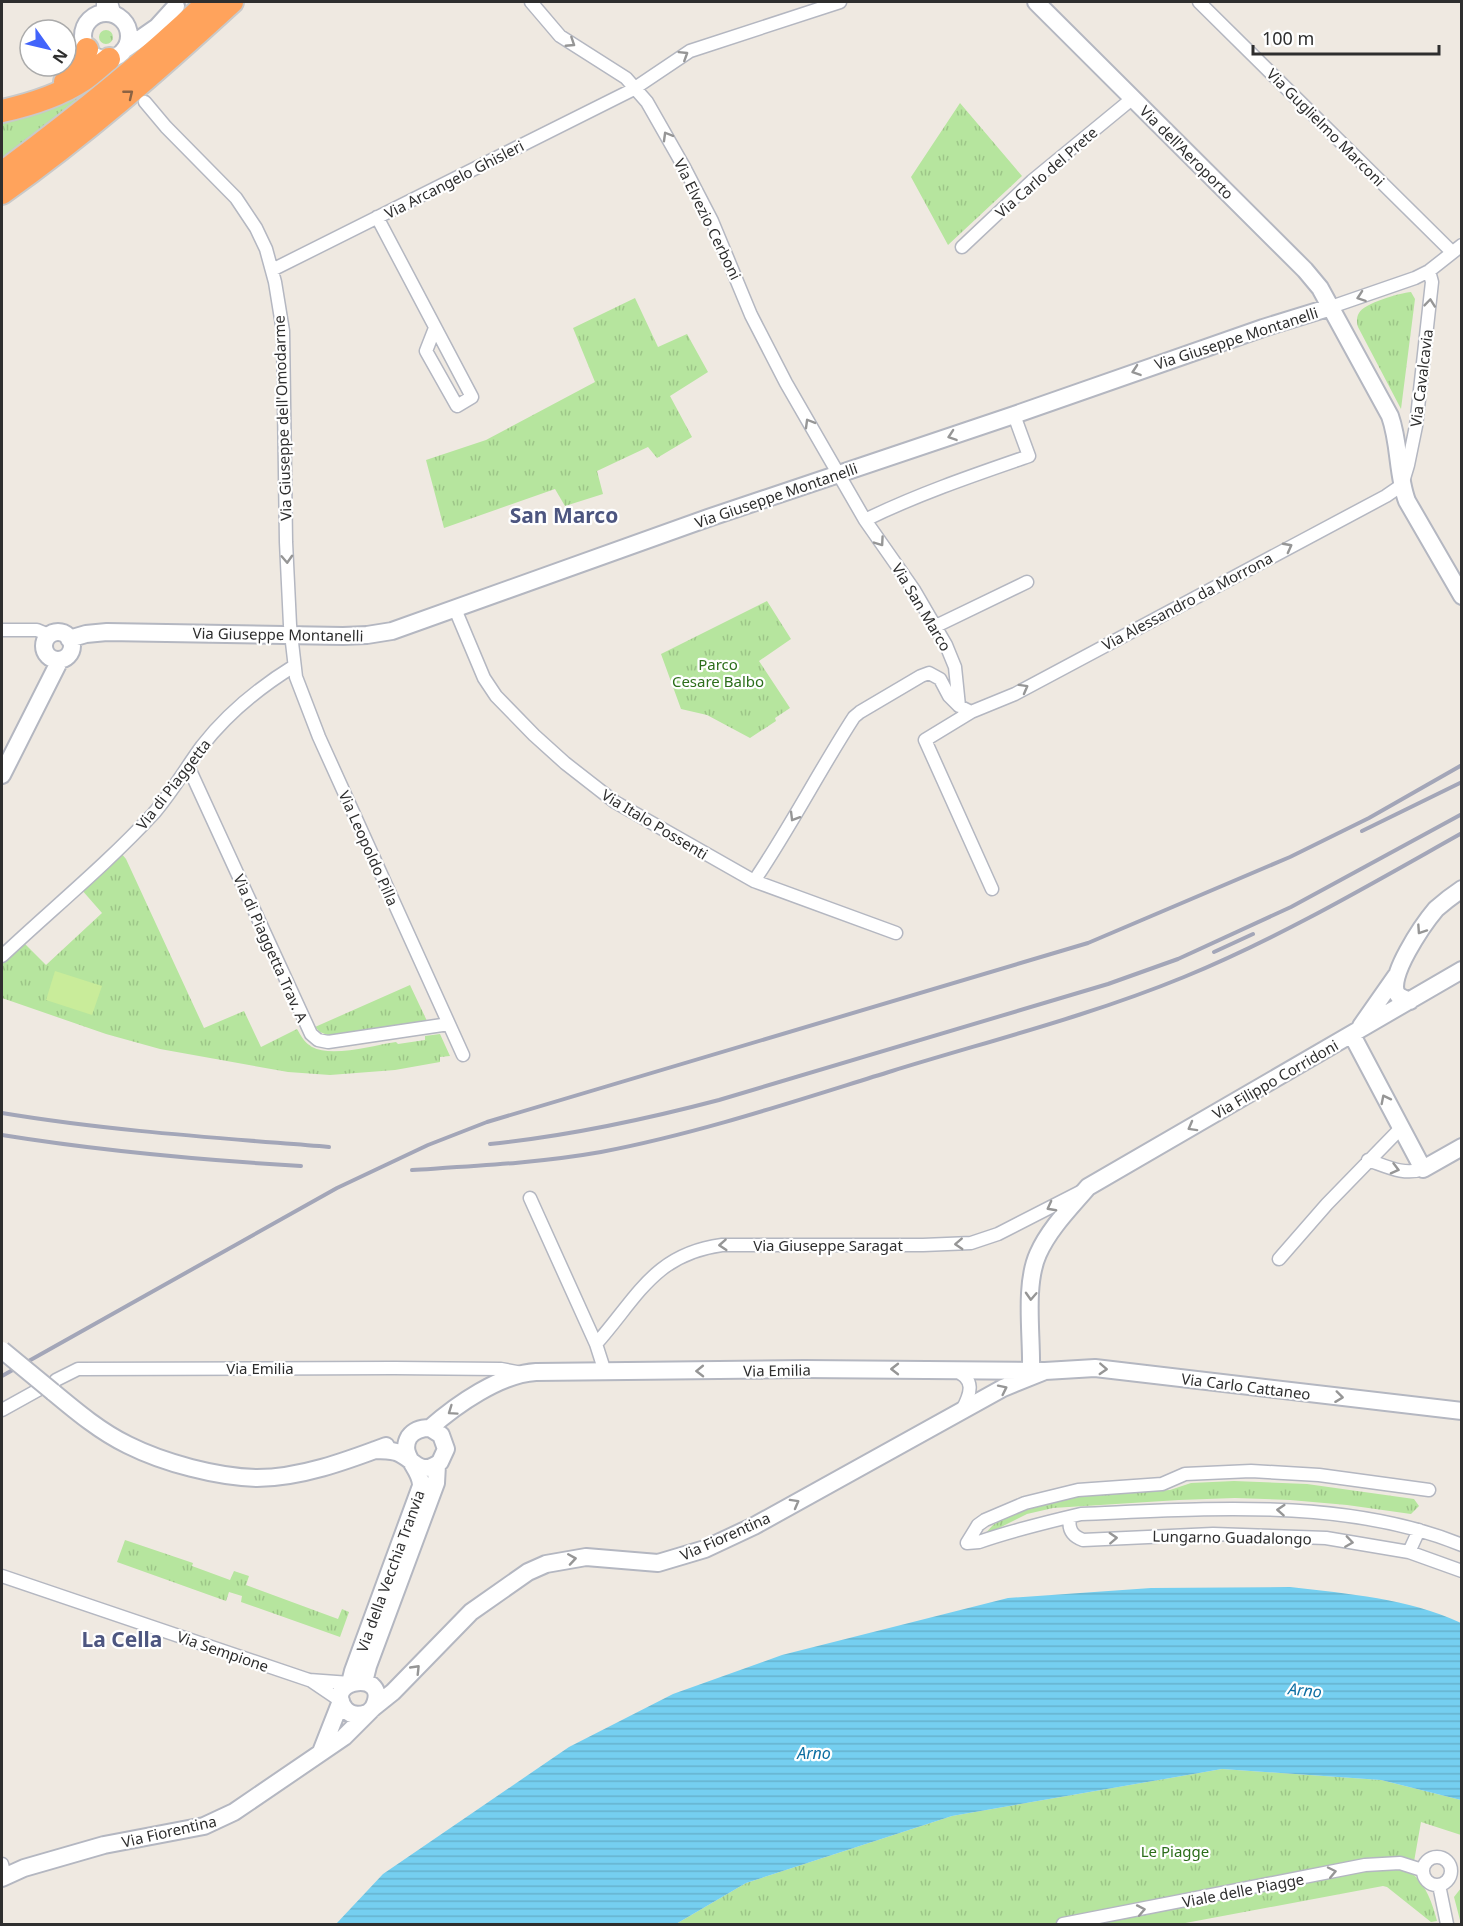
<svg xmlns="http://www.w3.org/2000/svg" width="1463" height="1926" font-family="'Noto Sans',sans-serif">
	<defs>
		<pattern id="grass-tufts" width="24" height="20" patternUnits="userSpaceOnUse" patternTransform="scale(1.5)"><rect width="24" height="20" fill="#b6e59e"/><path d="M3 7l-1-3M5 7V3M7 7l1-3M15 17l-1-3M17 17v-4M19 17l1-3" fill="none" stroke="#9dc588"/></pattern>
		<pattern id="water-rules" width="6" height="5" patternUnits="userSpaceOnUse" patternTransform="scale(1.5)"><rect width="6" height="5" fill="#75cff0"/><path d="M0 2.5h6" fill="none" stroke="#66b2ce"/></pattern>
	</defs>
	<rect width="100%" height="100%" fill="#efe9e1"/>
	<path fill="url(#grass-tufts)" d="M99 37a7 7 0 1 1 14 0a7 7 0 1 1-14 0Z
		M115 70 17 149 2 157V119Z
		M960 103 1022 176 948 245 911 177Z
		M1411 292 1415 299 1401 409 1358 327C1357 323 1356 318 1359 313 1364 303 1400 293 1411 292Z
		M635 298 658 347 687 334 708 372 670 396 692 437 657 458 648 447 597 471 603 494 565 506 555 489 444 528 426 460 486 440 595 382 573 328Z
		M767 601 791 639 759 661 790 708 775 718 776 721 750 738 707 715 681 709 661 654Z
		M121 853 126 859 204 1028 244 1011 261 1047 297 1029C301 1036 305 1043 312 1047 332 1058 374 1045 396 1042L398 1044 425 1040V1036L440 1034 450 1056 440 1057V1062L395 1070 330 1075 288 1072 160 1049 106 1034 2 998V961L22 941 46 965 102 913 81 889Z
		M410 985 427 1021 330 1036 320 1032 315 1027Z
		M1234 1481 1307 1484 1414 1499 1419 1506 1411 1514 1347 1505 1290 1500 1235 1498 1179 1500 1053 1508 1027 1514 983 1536 993 1525 1003 1519 1063 1496 1170 1490 1191 1483Z
		M125 1540 193 1563 192 1566 230 1580 234 1571 249 1576 246 1585 338 1619 342 1609 349 1612 340 1637 241 1602 242 1596 229 1592 226 1601 117 1562Z
		M1222 1769 1381 1780 1461 1800V1835L1421 1822 1412 1873C1427 1887 1432 1902 1437 1921L1431 1922 1387 1887 1383 1886 1180 1924H676L746 1883 952 1816Z
		M1461 1888 1462 1924H1461L1454 1897Z"/>
	<path fill="#c9ec9a" d="M55 971 102 986 92 1015 46 1000Z"/>
	<path fill="url(#water-rules)" d="M1290 1587C1349 1594 1407 1598 1461 1623V1800L1381 1780 1222 1769 952 1816 746 1883 676 1924H336L383 1874 569 1747 673 1694 782 1655 1008 1598 1151 1588Z"/>
	<g fill="none" stroke-linecap="round" stroke-linejoin="round">
		<defs>
			<path id="street" d="M111 2 115 15
				M531 2 560 36 626 78 647 102 684 167 712 221 751 315 786 383 865 520 914 590 946 645 955 667 959 706 971 712
				M1199 2 1452 252
				M103 14V2
				M145 102 166 127 236 198 256 228 266 249 275 282 283 331 286 542 290 625 296 677 319 737 463 1055
				M377 217 472 397 457 406 426 351 435 328
				M962 247 1032 181 1133 98
				M272 270 632 90 690 51 840 2
				M1331 307 1415 278 1429 271 1462 245
				M865 520C918 494 974 475 1029 456L1014 415
				M455 609 484 678 496 696 534 735 565 763 615 802 754 881 896 933
				M936 626 1027 582
				M2 630H37L49 635
				M188 766 311 1034 318 1040 328 1042 449 1024
				M754 881C790 828 819 771 854 717L860 712 921 676 929 673 940 679 949 696 959 706
				M992 889 925 740 971 712 1015 694 1386 496 1402 485 1408 465 1416 426 1432 282 1429 271
				M2 956C52 909 107 864 154 813 172 792 186 768 202 746 227 714 260 687 294 666
				M1368 1160C1386 1166 1404 1176 1423 1169
				M530 1198 596 1344 605 1372
				M1279 1259 1327 1204 1400 1129
				M596 1344C637 1298 654 1254 722 1245H923L971 1243 998 1234 1080 1192
				M954 1370C976 1379 971 1393 962 1410
				M56 1380 78 1369 394 1368 501 1369 522 1373
				M2 1410 38 1390
				M1070 1518C1068 1529 1072 1536 1083 1540L1213 1534 1326 1538 1409 1552 1462 1571
				M967 1543 979 1542C1013 1530 1047 1522 1081 1514 1204 1509 1345 1497 1462 1545
				M967 1543 978 1525 985 1520 1025 1503 1078 1490 1162 1484 1185 1474 1251 1471 1319 1475 1429 1490
				M1409 1552 1419 1530
				M2 1576 309 1680 350 1683
				M310 1680 341 1701
				M1423 1871a14 14 0 1 1 28 0a14 14 0 1 1-28 0Z
				M2 1864 5 1876
				M1439 1885 1447 1924
				M1063 1924 1365 1865 1400 1863 1422 1870"/>
			<path id="secondary" d="M1036 2 1305 270 1320 288 1390 416C1400 444 1397 474 1407 501L1462 596
				M83 36a23 23 0 1 1 46 0a23 23 0 1 1-46 0Z
				M124 50 157 27 176 6
				M44 646a14 14 0 1 1 28 0a14 14 0 1 1-28 0Z
				M69 639 86 634 107 632 343 636 367 635 392 631 708 518 1014 415 1263 328 1331 307
				M2 775 60 660
				M1410 1001C1406 999 1401 998 1398 995 1384 980 1425 922 1436 909 1444 902 1453 895 1462 889
				M1361 1026 1396 976
				M1352 1035 1423 1169 1462 1147
				M1031 1369C1032 1336 1024 1285 1038 1254 1049 1229 1070 1208 1088 1187L1462 970
				M53 1392C77 1412 101 1432 128 1445 164 1463 217 1477 257 1478 300 1478 346 1461 386 1446
				M430 1428C456 1405 500 1374 536 1372L804 1369 1045 1371 1095 1368 1462 1411
				M364 1682 368 1666 436 1483 437 1465
				M350 1683 353 1671 421 1486C422 1468 398 1456 409 1437 414 1430 422 1428 430 1428L441 1435 446 1449 440 1462C419 1478 414 1458 396 1452 389 1450 382 1450 375 1450
				M367 1713C359 1716 351 1716 345 1709 321 1678 393 1669 373 1708
				M321 1752 341 1701
				M2 1878 24 1868 104 1845 204 1826 234 1812 344 1737 373 1708 393 1692 471 1612 528 1572 546 1564 586 1557 658 1563 705 1549 754 1526 1003 1388 1045 1371"/>
			<path id="highway" d="M65 82 80 68 87 49
				M2 111C29 105 59 96 83 80 92 74 100 66 109 59
				M2 173C73 120 144 64 208 2
				M2 193C84 135 159 69 232 2"/>
		</defs>
		<use href="#street" stroke="#b4b7c1" stroke-width="15"/>
		<use href="#secondary" stroke="#b4b7c1" stroke-width="20"/>
		<use href="#highway" stroke="#c9c9c9" stroke-width="26"/>
		<use href="#street" stroke="#fff" stroke-width="12"/>
		<use href="#secondary" stroke="#fff" stroke-width="16"/>
		<use href="#highway" stroke="#ffa35c" stroke-width="22"/>
		<path stroke="#a3a6b8" stroke-width="4" d="M1362 831 1462 782
			M1214 952 1253 934
			M2 1113C110 1131 220 1138 329 1147
			M2 1135C101 1151 201 1160 301 1166
			M490 1144C568 1136 643 1120 719 1100L1108 984 1178 959 1291 907 1462 814
			M412 1170C475 1166 539 1163 601 1152 700 1133 795 1101 892 1071 989 1041 1089 1016 1184 977 1281 937 1371 884 1462 833
			M2 1376 337 1188 428 1145 487 1122 1088 943 1290 857 1369 818 1462 765"/>
		<defs>
			<path id="secondary-bridge" d="M2 1350 53 1392"/>
		</defs>
		<use href="#secondary-bridge" stroke="#b4b7c1" stroke-width="20" stroke-linecap="butt"/>
		<use href="#secondary-bridge" stroke="#fff" stroke-width="16"/>
	</g>
	<defs><path id="oneway-chevron" d="M-2-3.5L2.5 0L-2 3.5" fill="none" stroke-width="1.6" stroke-linecap="round" stroke-linejoin="round" transform="scale(1.5)"/></defs>
	<g stroke="#969696">
		<use href="#oneway-chevron" transform="translate(571 43) rotate(33)"/>
		<use href="#oneway-chevron" transform="translate(684 55) rotate(-32)"/>
		<use href="#oneway-chevron" transform="translate(667 136) rotate(-120)"/>
		<use href="#oneway-chevron" transform="translate(1361 297) rotate(161)"/>
		<use href="#oneway-chevron" transform="translate(1430 303) rotate(-84)"/>
		<use href="#oneway-chevron" transform="translate(1136 371) rotate(161)"/>
		<use href="#oneway-chevron" transform="translate(809 423) rotate(-120)"/>
		<use href="#oneway-chevron" transform="translate(952 436) rotate(161)"/>
		<use href="#oneway-chevron" transform="translate(880 542) rotate(55)"/>
		<use href="#oneway-chevron" transform="translate(1288 547) rotate(-28)"/>
		<use href="#oneway-chevron" transform="translate(287 559) rotate(87)"/>
		<use href="#oneway-chevron" transform="translate(1024 688) rotate(-29)"/>
		<use href="#oneway-chevron" transform="translate(794 817) rotate(121)"/>
		<use href="#oneway-chevron" transform="translate(1421 930) rotate(124)"/>
		<use href="#oneway-chevron" transform="translate(1385 1099) rotate(-117)"/>
		<use href="#oneway-chevron" transform="translate(1192 1127) rotate(151)"/>
		<use href="#oneway-chevron" transform="translate(1395 1169) rotate(15)"/>
		<use href="#oneway-chevron" transform="translate(1051 1207) rotate(152)"/>
		<use href="#oneway-chevron" transform="translate(959 1244) rotate(177)"/>
		<use href="#oneway-chevron" transform="translate(723 1245) rotate(176)"/>
		<use href="#oneway-chevron" transform="translate(1031 1296) rotate(93)"/>
		<use href="#oneway-chevron" transform="translate(895 1369) rotate(180)"/>
		<use href="#oneway-chevron" transform="translate(1103 1369) rotate(3)"/>
		<use href="#oneway-chevron" transform="translate(700 1371) rotate(179)"/>
		<use href="#oneway-chevron" transform="translate(1003 1389) rotate(-26)"/>
		<use href="#oneway-chevron" transform="translate(1339 1397) rotate(7)"/>
		<use href="#oneway-chevron" transform="translate(452 1411) rotate(145)"/>
		<use href="#oneway-chevron" transform="translate(795 1503) rotate(-29)"/>
		<use href="#oneway-chevron" transform="translate(1281 1510) rotate(-176)"/>
		<use href="#oneway-chevron" transform="translate(1113 1538) rotate(-3)"/>
		<use href="#oneway-chevron" transform="translate(1349 1542) rotate(8)"/>
		<use href="#oneway-chevron" transform="translate(572 1559) rotate(-9)"/>
		<use href="#oneway-chevron" transform="translate(416 1669) rotate(-46)"/>
		<use href="#oneway-chevron" transform="translate(1332 1872) rotate(-12)"/>
		<use href="#oneway-chevron" transform="translate(1141 1910) rotate(-11)"/>
	</g>
	<use stroke="#8c6343" href="#oneway-chevron" transform="translate(129 94) rotate(-39)"/>
	<g text-anchor="middle" dominant-baseline="central" stroke-width="4.5" stroke-linejoin="round" paint-order="stroke">
		<g font-size="15" fill="#2e2e2e" stroke="#fff">
			<text transform="translate(1326 127) rotate(45)">Via Guglielmo Marconi</text>
			<text transform="translate(1187 152) rotate(45)">Via dell'Aeroporto</text>
			<text transform="translate(1046 172) rotate(-41)">Via Carlo del Prete</text>
			<text transform="translate(454 179) rotate(-27)">Via Arcangelo Ghisleri</text>
			<text transform="translate(708 219) rotate(64)">Via Elvezio Cerboni</text>
			<text transform="translate(1236 338) rotate(-18)">Via Giuseppe Montanelli</text>
			<text transform="translate(1421 378) rotate(-83)">Via Cavalcavia</text>
			<text transform="translate(282 418) rotate(-92)">Via Giuseppe dell'Omodarme</text>
			<text transform="translate(776 495) rotate(-19)">Via Giuseppe Montanelli</text>
			<text transform="translate(1187 601) rotate(-28)">Via Alessandro da Morrona</text>
			<text transform="translate(922 607) rotate(59)">Via San Marco</text>
			<text transform="translate(278 634) rotate(1)">Via Giuseppe Montanelli</text>
			<text transform="translate(173 784) rotate(-52)">Via di Piaggetta</text>
			<text transform="translate(655 824) rotate(31)">Via Italo Possenti</text>
			<text transform="translate(369 848) rotate(66)">Via Leopoldo Pilla</text>
			<text transform="translate(271 948) rotate(66)">Via di Piaggetta Trav. A</text>
			<text transform="translate(1275 1079) rotate(-30)">Via Filippo Corridoni</text>
			<text x="828" y="1245">Via Giuseppe Saragat</text>
			<text x="260" y="1368">Via Emilia</text>
			<text transform="translate(777 1370) rotate(-1)">Via Emilia</text>
			<text transform="translate(1246 1386) rotate(7)">Via Carlo Cattaneo</text>
			<text transform="translate(725 1536) rotate(-24)">Via Fiorentina</text>
			<text transform="translate(1232 1537) rotate(1)">Lungarno Guadalongo</text>
			<text transform="translate(390 1571) rotate(-70)">Via della Vecchia Tranvia</text>
			<text transform="translate(223 1651) rotate(19)">Via Sempione</text>
			<text transform="translate(169 1831) rotate(-13)">Via Fiorentina</text>
			<text transform="translate(1243 1890) rotate(-11)">Viale delle Piagge</text>
		</g>
		<g font-size="15" fill="#2c6e1b" stroke="#fff">
			<text x="718" y="664">Parco<tspan x="718" dy="17">Cesare Balbo</tspan></text>
			<text x="1175" y="1851">Le Piagge</text>
		</g>
		<g font-size="16" font-style="italic" fill="#0d6fa3" stroke="#fff">
			<text transform="translate(1305 1690) rotate(6)">Arno</text>
			<text x="814" y="1753">Arno</text>
		</g>
		<g font-size="21" font-weight="bold" fill="#4d5680" stroke="#fff">
			<text x="564" y="515">San Marco</text>
			<text x="122" y="1639">La Cella</text>
		</g>
	</g>
	<rect width="1463" height="1926" fill="none" stroke="#2e2e2e" stroke-width="6"/>
	<g transform="translate(48 48) rotate(124)"><circle r="28" fill="#ffffff" stroke="#ababab" stroke-width="1.5"/>
	<path d="M0-4.5L10 22L0 15L-10 22Z" fill="#4264fb"/>
	<text y="-9" font-size="16" font-weight="bold" text-anchor="middle" fill="#2e2e2e">N</text>
	</g>
	<path d="M1253 45v9h186v-9" fill="none" stroke="#2e2e2e" stroke-width="3"/>
	<text x="1262" y="45" font-size="18" fill="#2e2e2e" stroke="#ffffff" stroke-width="4.5" paint-order="stroke">100 m</text>
</svg>
